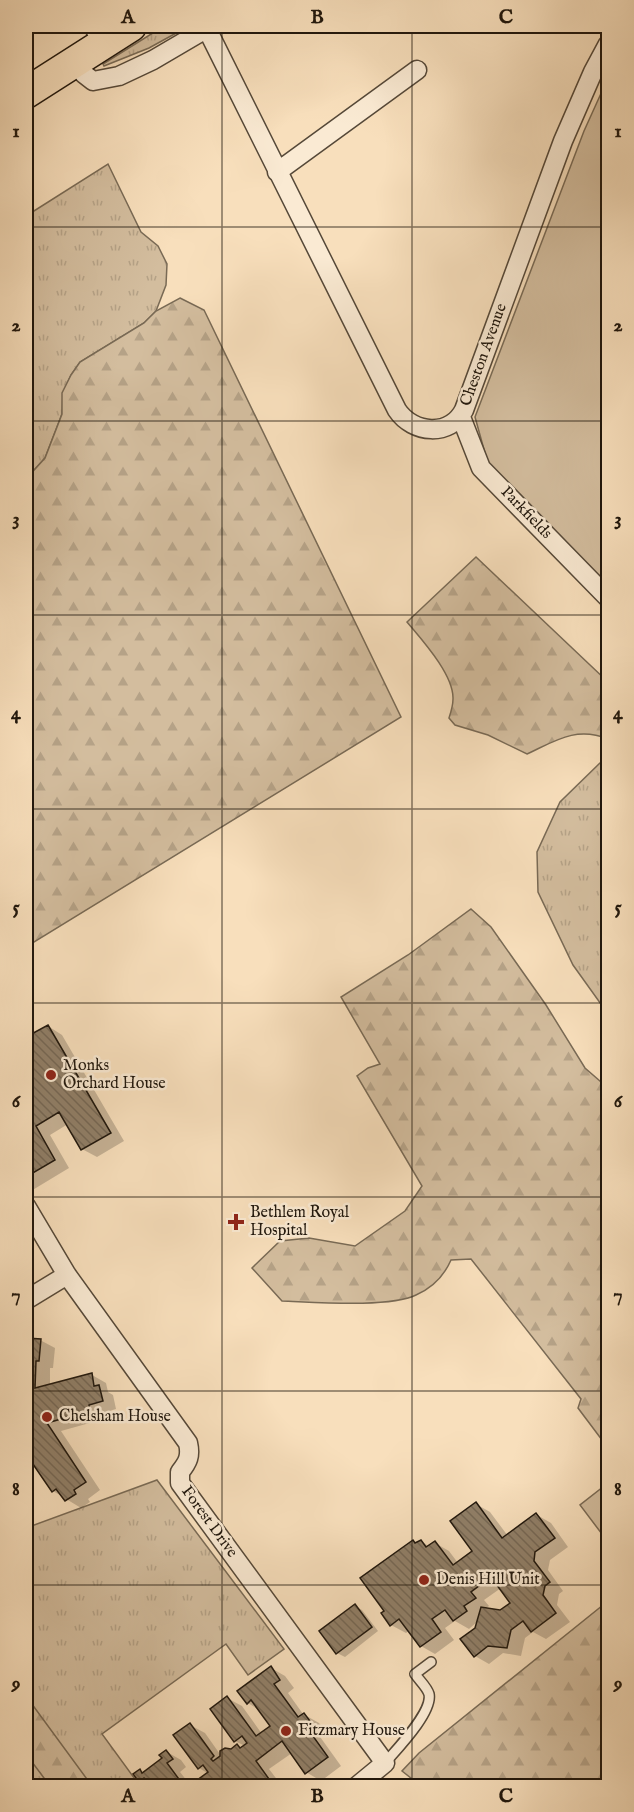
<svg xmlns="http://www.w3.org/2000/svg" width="634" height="1812" font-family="'IM FELL English',serif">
	<defs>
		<pattern id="grass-tufts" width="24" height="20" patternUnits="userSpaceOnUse" patternTransform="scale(1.5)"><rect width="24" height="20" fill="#d3bd9e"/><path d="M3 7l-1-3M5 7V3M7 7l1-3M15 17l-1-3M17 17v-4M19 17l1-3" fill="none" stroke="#b5a287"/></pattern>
		<pattern id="forest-firs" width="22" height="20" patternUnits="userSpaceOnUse" patternTransform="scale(1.5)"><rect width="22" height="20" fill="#d3bd9e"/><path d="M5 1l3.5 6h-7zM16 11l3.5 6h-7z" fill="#b5a287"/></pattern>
		<pattern id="building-back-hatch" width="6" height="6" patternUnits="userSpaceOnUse" patternTransform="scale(1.5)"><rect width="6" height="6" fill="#907f68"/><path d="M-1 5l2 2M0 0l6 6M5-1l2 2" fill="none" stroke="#756754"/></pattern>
	</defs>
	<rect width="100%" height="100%" fill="#f8dfbc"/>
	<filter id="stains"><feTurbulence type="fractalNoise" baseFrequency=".00333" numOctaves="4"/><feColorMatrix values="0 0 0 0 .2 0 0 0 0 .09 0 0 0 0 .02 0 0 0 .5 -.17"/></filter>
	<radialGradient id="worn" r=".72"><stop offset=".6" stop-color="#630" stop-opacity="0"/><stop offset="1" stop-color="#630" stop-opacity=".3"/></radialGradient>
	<path fill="url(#grass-tufts)" stroke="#796a55" stroke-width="1.5" d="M164 26H189L149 48 104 66 103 64Z
		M108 164 141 232 158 246 167 264 166 285 156 311 144 323 80 362 71 375 63 393 62 414 45 458 26 479V216Z
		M608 758V1014L573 965 538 892 537 852 560 802 601 762Z
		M157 1480 284 1649 248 1675 226 1644 102 1734 140 1786H26V1528Z"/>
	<path fill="url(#forest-firs)" stroke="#796a55" stroke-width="1.5" d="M180 298 204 310 401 717 26 947V479L45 458 62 414V393L71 375 80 362 144 323 156 311Z
		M476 557 608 682V739C576 726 555 741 527 754L488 735 455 725 449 718C451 712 453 705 453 699 454 675 422 640 407 622Z
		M471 909 491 927 546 1005 585 1068 608 1088V1448L578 1408 581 1399 471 1259 451 1260C444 1276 432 1288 416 1295 390 1308 313 1302 282 1301L252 1268 280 1241 309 1238 355 1246 405 1211 422 1186 357 1076 368 1068 380 1064 341 997 408 955Z
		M608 1601V1780L603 1786H421L402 1771 419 1753Z
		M26 1696 92 1786H50L26 1754Z"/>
	<path fill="#d3bd9e" stroke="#796a55" stroke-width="1.5" d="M608 78V587L488 464 475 417 584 131Z
		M608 1483V1542L580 1505Z"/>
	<path fill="#0003" fill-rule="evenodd" d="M48 1026 62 1035 124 1141 97 1157 82 1149 68 1124 50 1135 69 1168 26 1194V1039Z
		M26 1339 40 1340 55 1348 53 1368H50V1386L92 1375 106 1383 108 1392 113 1395 116 1409 103 1413 104 1419 61 1431 100 1490 88 1499 90 1502 81 1508 53 1491 30 1458 26 1463Z
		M476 1504 490 1512 508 1536 537 1515 551 1523 568 1547 550 1560 548 1570 563 1591 559 1594 557 1605 570 1622 546 1639 533 1632 525 1638 521 1656 503 1653 489 1664 475 1656 478 1621 469 1629 455 1621 445 1628 454 1640 435 1654 421 1646 409 1631 406 1633 391 1625 413 1541 417 1544 421 1541 430 1547 435 1543 449 1551 458 1563 474 1552ZM501 1588 512 1603 500 1612 485 1609 489 1606 484 1600Z
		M355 1606 362 1610 378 1631 345 1657 337 1653Z
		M271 1668 285 1676 294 1688 288 1693 303 1714 319 1723 324 1729 318 1734 341 1766 321 1781 306 1772 292 1753 269 1769 282 1786H191L209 1774 199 1768 190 1725 205 1733 222 1757 238 1746 242 1749 245 1746 235 1741 227 1698 242 1706 262 1734 272 1727 261 1711 248 1703Z
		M167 1752 181 1760 186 1767 180 1772 191 1786H150L140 1781V1771L144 1773 164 1759Z"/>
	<path fill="url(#building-back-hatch)" stroke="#1f160c" stroke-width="1.5" d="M48 1025 111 1133 81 1150 59 1112 36 1126 55 1160 26 1177V1037Z
		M26 1338 41 1339 39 1361H36L35 1388 92 1373 94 1386 99 1385 103 1401 89 1405 90 1411 47 1423 86 1482 74 1490 76 1494 65 1501 56 1489 52 1492 26 1454Z
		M476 1502 502 1538 536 1513 555 1538 535 1552 534 1561 550 1582 545 1586 543 1595 556 1613 531 1632 523 1621 511 1630 507 1648 488 1646 474 1657 460 1639 475 1628 481 1607 500 1610 510 1603 491 1577 471 1592 476 1598 464 1606 467 1611 453 1621 445 1610 432 1619 441 1632 420 1647 399 1619 390 1626 381 1613 384 1611 360 1578 413 1540 415 1543 421 1540 426 1547 435 1541 453 1565 472 1551 450 1521Z
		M355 1604 372 1627 336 1654 319 1631Z
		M271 1666 280 1680 274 1684 298 1717 304 1713 310 1721 305 1725 328 1757 305 1774 282 1741 256 1761 274 1786H189L208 1772 203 1765 198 1769 173 1735 190 1723 214 1756 211 1759 213 1761 220 1756V1751L225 1748 231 1749 237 1744 240 1748 247 1743 242 1736 234 1742 210 1709 227 1696 256 1736 270 1726 251 1700 247 1704 237 1691Z
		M166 1750 173 1759 167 1763 184 1786H149L144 1778 139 1782 133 1774 140 1769 142 1773 162 1758 159 1755Z"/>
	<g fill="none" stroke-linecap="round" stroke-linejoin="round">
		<defs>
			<path id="service" d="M385 1763C397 1749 433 1712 429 1694 427 1687 419 1680 415 1674L431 1662
				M26 1783 28 1786"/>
			<path id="minor" d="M93 26 104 44
				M207 29 397 410C413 434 450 437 464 410L563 141 593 72 608 44
				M77 61 84 74 93 81 119 76 153 60 211 26
				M277 172 417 70
				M461 417 481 468 608 598
				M26 1206 67 1275 188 1443C191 1456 188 1462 180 1472V1483L385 1763 357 1786
				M26 1300 67 1275"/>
			<path id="trunk" d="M26 93 131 26"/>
		</defs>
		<use href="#service" stroke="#554838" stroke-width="12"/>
		<use href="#minor" stroke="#554838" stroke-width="21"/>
		<use href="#trunk" stroke="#1f160c" stroke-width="33"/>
		<use href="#service" stroke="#faead3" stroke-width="9"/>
		<use href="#minor" stroke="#faead3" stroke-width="18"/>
		<use href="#trunk" stroke="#f8dfbc" stroke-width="30"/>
	</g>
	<path fill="none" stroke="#1f160c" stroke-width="1.5" stroke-opacity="0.55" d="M222 26V1786M412 26V1786M26 227H608M26 421H608M26 615H608M26 809H608M26 1003H608M26 1197H608M26 1391H608M26 1585H608"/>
	<g fill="#8f2418" stroke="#faead3" stroke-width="2">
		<circle cx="51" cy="1075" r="6"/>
		<path d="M233 1213h6v6h6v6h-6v6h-6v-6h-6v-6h6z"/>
		<circle cx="47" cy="1417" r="6"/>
		<circle cx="424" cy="1580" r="6"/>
		<circle cx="286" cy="1731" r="6"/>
	</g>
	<g text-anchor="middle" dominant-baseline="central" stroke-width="5" stroke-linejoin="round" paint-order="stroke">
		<g font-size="16" fill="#1f160c" stroke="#faead3">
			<text transform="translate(484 355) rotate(-70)">Cheston Avenue</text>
			<text transform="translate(526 513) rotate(46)">Parkfields</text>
			<text transform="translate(209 1522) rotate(54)">Forest Drive</text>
		</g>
		<g font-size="16" fill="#1f160c" stroke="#faead3" text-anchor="start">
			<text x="63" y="1066">Monks<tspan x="63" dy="18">Orchard House</tspan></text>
			<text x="250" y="1213">Bethlem Royal<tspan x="250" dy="18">Hospital</tspan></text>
			<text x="59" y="1417">Chelsham House</text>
			<text x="436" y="1580">Denis Hill Unit</text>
			<text x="298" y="1731">Fitzmary House</text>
		</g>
	</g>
	<rect width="634" height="1812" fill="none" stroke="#f8dfbc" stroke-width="66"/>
	<rect x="33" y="33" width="568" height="1746" fill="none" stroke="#1f160c" stroke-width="2"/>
	<g font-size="20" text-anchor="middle" font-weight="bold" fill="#1f160c">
		<text x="128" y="23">A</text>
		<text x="317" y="23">B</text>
		<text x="506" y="23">C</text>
		<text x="16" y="137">1</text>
		<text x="618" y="137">1</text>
		<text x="16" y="331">2</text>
		<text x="618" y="331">2</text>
		<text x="16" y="525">3</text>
		<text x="618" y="525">3</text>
		<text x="16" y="719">4</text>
		<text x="618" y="719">4</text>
		<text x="16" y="913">5</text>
		<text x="618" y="913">5</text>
		<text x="16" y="1107">6</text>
		<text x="618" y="1107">6</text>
		<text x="16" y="1301">7</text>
		<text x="618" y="1301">7</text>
		<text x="16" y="1495">8</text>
		<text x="618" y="1495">8</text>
		<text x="16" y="1689">9</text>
		<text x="618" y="1689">9</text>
		<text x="128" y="1802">A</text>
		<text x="317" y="1802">B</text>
		<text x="506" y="1802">C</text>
	</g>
	<rect width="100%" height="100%" filter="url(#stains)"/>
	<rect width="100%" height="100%" fill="url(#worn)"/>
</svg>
